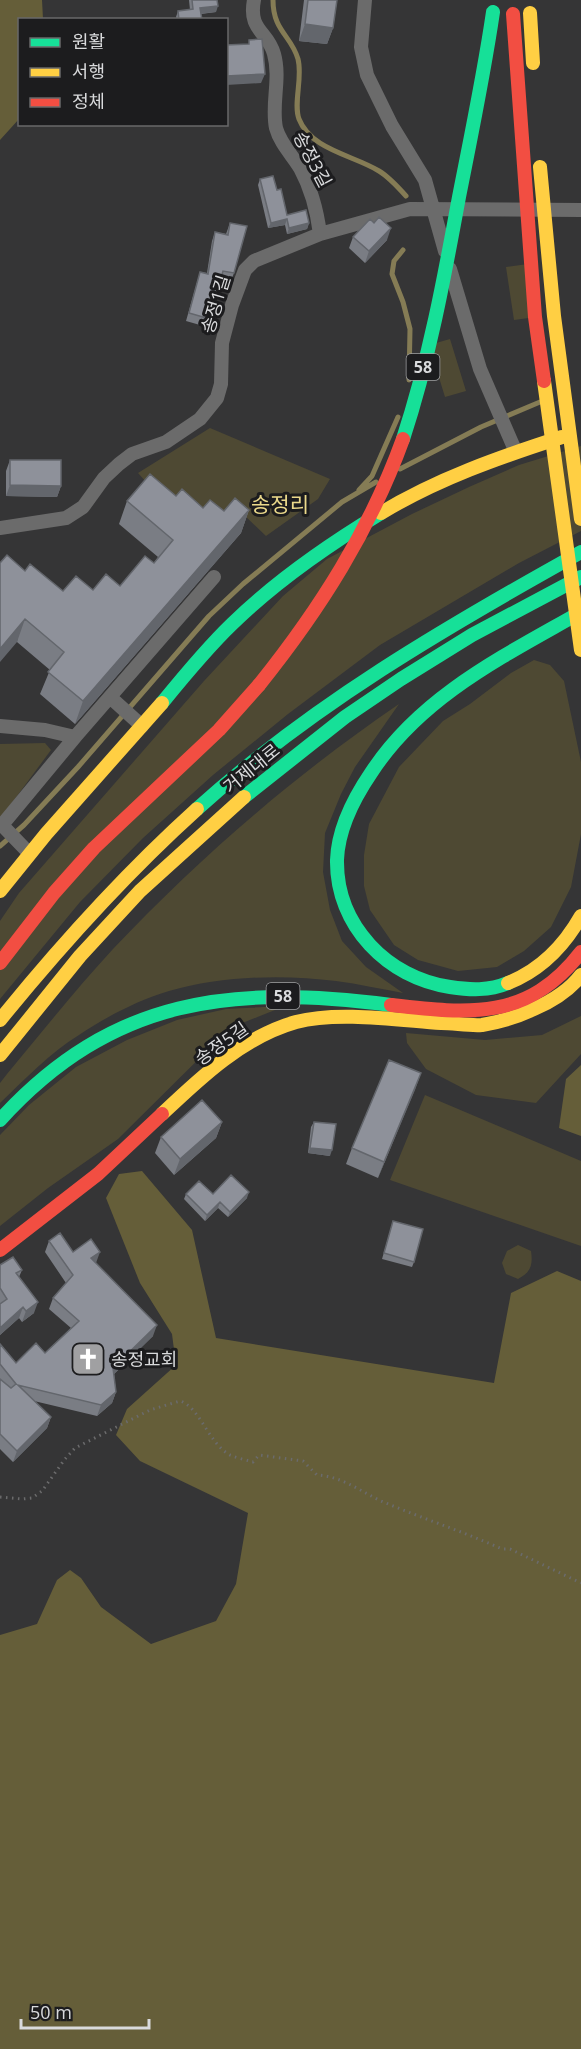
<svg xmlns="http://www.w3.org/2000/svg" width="581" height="2049" font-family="'Open Sans','Noto Sans KR',sans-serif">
	<rect width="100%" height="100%" fill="#353536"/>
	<path fill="#4e4933" d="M528 264 536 317 514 320 506 267Z
		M450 339 466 391 445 397 429 345Z
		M210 428 330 479 318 499 266 536 243 514 197 509 155 492 138 473Z
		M581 446V531L519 563 380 645 288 714 213 775 143 838 80 902 0 999V921L19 893 204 681 283 596 327 559 412 514 469 487 519 465Z
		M534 660 550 665 564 681 581 762V834L571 887 551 927 524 951 497 967 458 971 418 960 394 945 370 910 364 886V855L369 824 399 767 443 721 470 704 511 673Z
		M399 704 355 767 341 794 325 833 323 872 330 910 342 941 366 967 403 993C381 989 359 984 336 981 282 974 221 976 169 991 138 1000 106 1017 79 1035 50 1053 25 1079 0 1103V1083L7 1074C42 1032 76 989 113 949 200 857 295 775 399 704Z
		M45 743 51 750 0 819V744Z
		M285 1006 230 1028 118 1139 48 1188 0 1226V1135L29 1105 76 1067 127 1040 177 1020 226 1009Z
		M581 1016V1054L536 1103 476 1095 426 1069 407 1043 406 1033 485 1040 542 1035Z
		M425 1095 581 1161V1246L390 1180Z
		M518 1245 531 1251C533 1265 531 1272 518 1279L506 1274 502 1263 507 1251Z"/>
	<path fill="#655e39" d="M0 0H42L43 19 20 20 19 119 0 140Z
		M581 1065V1136L559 1128 566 1079Z
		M142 1171 192 1230 216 1338 494 1383 511 1293 557 1271 581 1281V2049H0V1635L37 1624 57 1580 70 1570 81 1578 101 1607 151 1644 216 1621 236 1584 248 1513 140 1461 116 1435 127 1409 176 1365 172 1334 140 1283 106 1198 119 1174Z"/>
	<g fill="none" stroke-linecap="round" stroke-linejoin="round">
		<path stroke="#857c55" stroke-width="5" d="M273 0C273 31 291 35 298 59 303 78 293 103 299 119 311 150 353 155 379 171 389 177 398 187 406 196
			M403 250 394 261 392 274 403 302 410 329 409 380
			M400 469 481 427 540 402
			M359 490 372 476 398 417
			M0 846 24 825 78 767 209 616 243 584 342 502 376 482"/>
		<path stroke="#6b6b6c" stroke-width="3" stroke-dasharray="1.5 4.5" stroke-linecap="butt" d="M0 1497 22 1499 32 1498 42 1491 65 1459 75 1448 150 1410 180 1401C200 1407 208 1443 230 1455 237 1458 246 1460 253 1462L259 1455 303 1461 317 1475C341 1476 360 1491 381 1501 421 1518 462 1531 502 1549H510L581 1583"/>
		<path stroke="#6b6b6b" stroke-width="14" d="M254 0C248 31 268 31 274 54 281 79 271 104 276 128 280 143 292 155 300 168 312 190 317 210 320 234
			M365 0 361 47 367 75 392 126 425 180 445 251
			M450 269 480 369 515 450
			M0 528 66 518 83 507 104 478 119 464 132 454 166 442 200 419 217 398 221 384 222 343 232 305 245 270 254 261 320 234 410 209 581 210
			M110 697 142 726
			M0 726 45 730 75 737 2 825 29 853
			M75 737 214 577"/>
		<path stroke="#16e098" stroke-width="14" d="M162 703C184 676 207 648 232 624 277 580 328 545 381 513
			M244 797 345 717 401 679 472 635 581 577
			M197 809C312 705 446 627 581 552
			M508 983C489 991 470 990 450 987 388 978 336 926 337 860 338 829 354 798 371 773 421 696 504 656 581 612
			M0 1120C113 996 233 985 391 1005"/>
		<path stroke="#ffcf43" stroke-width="14" d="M381 513C437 479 500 457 562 437
			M0 891 46 834 162 703
			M508 983C541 970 564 946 581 916
			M0 1020C61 945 125 874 197 809
			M0 1055 80 956 140 891 244 797
			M162 1114C201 1077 243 1037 296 1022 337 1011 398 1020 441 1023 454 1023 469 1026 482 1025 500 1022 517 1017 534 1009 552 1001 569 991 581 975"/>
		<path stroke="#f24e42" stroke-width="14" d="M0 963 54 893 94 848 219 730 259 685
			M391 1005C469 1014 528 1021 581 952
			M0 1250 98 1174 162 1114"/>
		<path stroke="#16e098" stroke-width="14" d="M403 439C429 360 444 279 459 197 471 136 484 74 493 12"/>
		<path stroke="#ffcf43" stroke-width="14" d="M530 13 533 63
			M540 167 554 316 581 519
			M544 381 581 650"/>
		<path stroke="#f24e42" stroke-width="14" d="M513 14 535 317 544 381
			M259 685C320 609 370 530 403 439"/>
	</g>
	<path fill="#7a7d84" d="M189 0H217L216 12 201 14 202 20H177L176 17 178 11 190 10Z
		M304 0H337L333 28 327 44 299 41Z
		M260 179 277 190 287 215 309 223 307 229 287 234 285 225 268 228 258 185Z
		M230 223 234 273 231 281 221 279 207 327 186 321 200 272 207 273 212 241 215 232 226 234Z
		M353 237 387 240 365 263 349 248Z
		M10 460 61 486 57 497 6 496V471Z
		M176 496 203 508 224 511 249 510 241 533 75 724 40 694 50 670 17 642 25 571 63 591 93 590 120 586 154 563 158 557 119 524 127 501Z
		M421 1073 378 1178 346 1164 352 1148Z
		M222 1122 216 1138 174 1175 155 1153 161 1137Z
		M314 1122 330 1156 308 1153 311 1127Z
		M186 1194H213L247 1198 228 1217 218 1208 205 1221 184 1199Z
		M393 1221 414 1262 412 1267 382 1259Z
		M49 1241 96 1263 153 1336 114 1374 116 1392 112 1403 97 1416 34 1401 51 1417 47 1428 13 1462 0 1449V1344L16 1363 45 1353 71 1328 49 1309 53 1298 66 1283 45 1252Z
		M0 1265 22 1270 19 1277 34 1313 22 1322 19 1318 0 1335Z"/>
	<path fill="#63666c" d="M218 6 216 12 198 14 200 8Z
		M305 24 333 28 327 44 299 41Z
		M265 74 261 83 226 85V76Z
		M287 219 285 225 268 228 271 223Z
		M309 223 307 229 287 234 289 228Z
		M391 228 387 240 365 263 369 251Z
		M10 485 61 486 57 497 6 496Z
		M249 510 241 533 75 724 83 701Z
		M25 619 17 642 0 662V649Z
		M421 1073 415 1090 378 1178 384 1162Z
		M222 1122 216 1138 174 1175 180 1159Z
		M310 1148 332 1150 330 1156 308 1153Z
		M249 1192 247 1198 228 1217 230 1212Z
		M220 1202 218 1208 205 1221 207 1215Z
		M100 1252 96 1263 91 1258Z
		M38 1302 34 1313 22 1322 26 1311Z
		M23 1307 19 1318 0 1335V1328Z
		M157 1325 153 1336 109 1379 113 1368Z
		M116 1392 112 1403 97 1416 101 1405Z
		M51 1417 47 1428 13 1462 17 1451Z"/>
	<path fill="#8e919a" stroke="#63666c" stroke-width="1.5" d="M192 0H217L218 6 200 8 202 20H179L178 11 193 9Z
		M308 0H337L333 28 305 24Z
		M262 39 265 74 226 76V45L249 44V40Z
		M273 176 277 190 281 189 287 215 306 210 309 223 289 228 287 219 271 223 260 179Z
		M379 217 391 228 369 251 353 237 370 219 374 223Z
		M230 223 247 226 234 273 223 271 210 319 189 313 200 272 208 274 215 232 228 235Z
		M10 460H61V486L10 485Z
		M150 474 176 496 182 489 203 508 210 500 224 511 235 498 249 510 83 701 48 672 64 652 25 619 0 649V563L7 555 25 571 30 564 63 591 76 576 93 590 106 574 120 586 145 556 154 563 173 540 127 501Z
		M389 1060 421 1073 384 1162 352 1148Z
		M202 1100 222 1122 180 1159 161 1137Z
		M314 1122 336 1124 332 1150 310 1148Z
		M231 1175 249 1192 230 1212 220 1202 207 1215 186 1194 199 1181 213 1194Z
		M393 1221 423 1229 414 1262 384 1253Z
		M60 1233 73 1252 91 1239 100 1252 91 1258 157 1325 113 1368 116 1392 101 1405 18 1385 51 1417 17 1451 0 1434V1379L11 1388 16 1384 0 1364V1344L16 1363 36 1343 45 1353 79 1321 53 1298 73 1275 49 1241Z
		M13 1257 22 1270 16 1273 38 1302 26 1311 23 1307 0 1328V1304L7 1299 0 1288V1265Z"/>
	<defs>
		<symbol id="church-square" viewBox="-11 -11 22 22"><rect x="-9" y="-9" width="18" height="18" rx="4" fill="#a0a0a2" stroke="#1c1c1e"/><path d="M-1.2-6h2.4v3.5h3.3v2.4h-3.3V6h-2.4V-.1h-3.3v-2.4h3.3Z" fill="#fff"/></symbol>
	</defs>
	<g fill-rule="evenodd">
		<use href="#church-square" x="69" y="1340" width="38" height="38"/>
	</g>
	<g text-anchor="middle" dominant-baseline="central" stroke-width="6" stroke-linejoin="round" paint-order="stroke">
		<g fill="#1c1c1e" stroke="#a0a1a3" stroke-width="1.5">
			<rect x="406.5" y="354" width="33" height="26" rx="4.5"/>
			<rect x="266.5" y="983" width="33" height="26" rx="4.5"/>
		</g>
		<g font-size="16" font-weight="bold" fill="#d9dadc">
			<text x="423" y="367">58</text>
			<text x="283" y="996">58</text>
		</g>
		<g font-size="18" fill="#d9dadc" stroke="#1c1c1e">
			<text transform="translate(313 159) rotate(62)">송정3길</text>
			<text transform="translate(215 304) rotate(-73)">송정1길</text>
			<text transform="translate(251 768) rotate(-39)">거제대로</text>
			<text transform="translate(221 1043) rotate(-35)">송정5길</text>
		</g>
		<g font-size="18" fill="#d9dadc" stroke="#1c1c1e" text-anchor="start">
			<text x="111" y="1359">송정교회</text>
		</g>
		<g font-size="21" fill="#ebd98b" stroke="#1c1c1e">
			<text x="280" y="504">송정리</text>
		</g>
	</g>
	<rect x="18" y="18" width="210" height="108" fill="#1c1c1e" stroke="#68686a" stroke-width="1.5"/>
	<rect x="30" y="38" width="30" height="9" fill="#16e098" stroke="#68686a" stroke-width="1.5"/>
	<text x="72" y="48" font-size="18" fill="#d9dadc">원활</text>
	<rect x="30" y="68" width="30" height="9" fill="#ffcf43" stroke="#68686a" stroke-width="1.5"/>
	<text x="72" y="78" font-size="18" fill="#d9dadc">서행</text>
	<rect x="30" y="98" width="30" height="9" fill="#f24e42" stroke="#68686a" stroke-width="1.5"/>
	<text x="72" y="108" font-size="18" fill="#d9dadc">정체</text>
	<path d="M21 2019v9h128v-9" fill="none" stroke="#d9dadc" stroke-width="3"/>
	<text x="30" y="2019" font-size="18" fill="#d9dadc" stroke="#1c1c1e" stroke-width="4.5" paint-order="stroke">50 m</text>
</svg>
